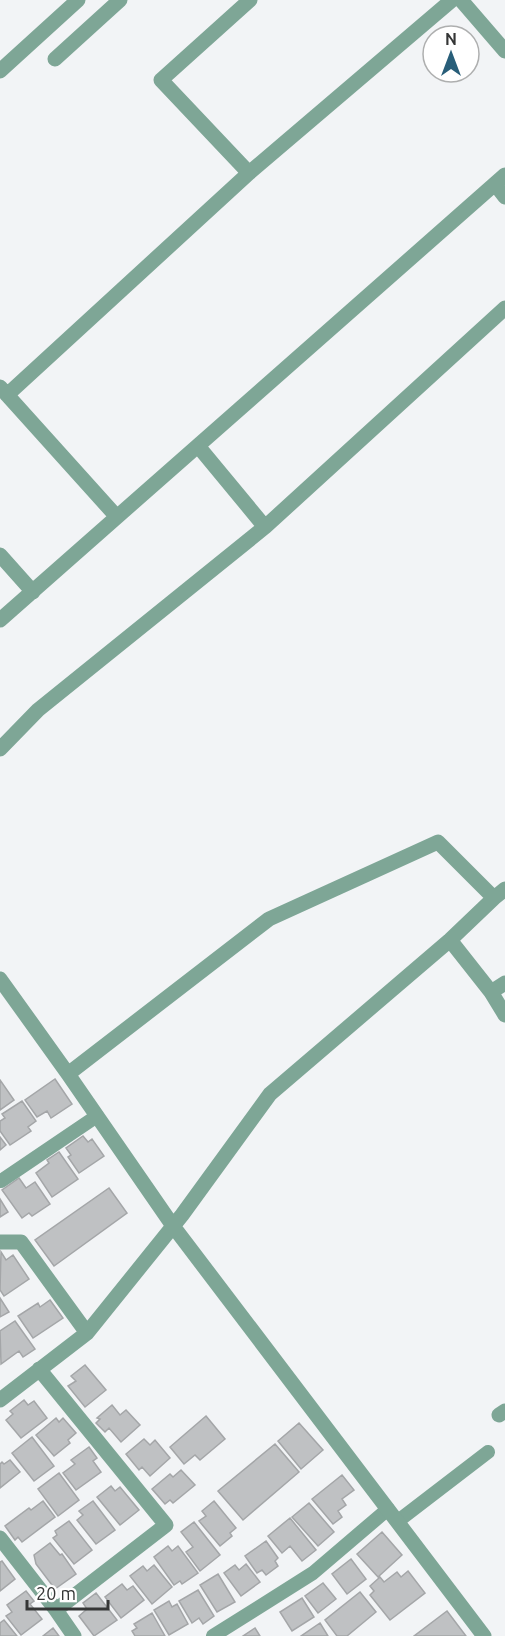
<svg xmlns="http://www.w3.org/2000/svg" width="505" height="1636" font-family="Ubuntu,sans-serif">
	<rect width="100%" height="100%" fill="#f2f4f6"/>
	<path fill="#bfc1c3" stroke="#a4a6a8" stroke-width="1.5" d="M55 1079 72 1104 51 1118 47 1111 37 1117 25 1100Z
		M0 1080 14 1100 0 1110Z
		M22 1101 36 1121 28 1127 31 1131 10 1145 0 1131V1121L5 1118 2 1114Z
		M83 1136 88 1142 92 1139 104 1156 79 1173 68 1157 71 1155 66 1148Z
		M0 1137 6 1145 0 1150Z
		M59 1152 78 1179 52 1197 36 1173 49 1163 47 1160Z
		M19 1178 26 1188 35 1182 50 1204 32 1216 29 1213 22 1218 2 1190Z
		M109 1188 127 1213 54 1266 35 1240Z
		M0 1199 8 1212 0 1217Z
		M1 1252 6 1260 13 1255 29 1279 4 1296 0 1290Z
		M0 1298 9 1312 0 1317Z
		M50 1300 63 1318 33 1338 18 1316 38 1303 40 1307Z
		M15 1321 35 1349 23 1357 19 1351 1 1364 0 1331Z
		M85 1365 106 1390 85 1407 68 1386 76 1381 71 1376Z
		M24 1400 28 1405 34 1401 47 1418 21 1438 6 1420 13 1414 10 1411Z
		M112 1405 120 1415 126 1410 140 1425 121 1442 109 1428 105 1432 96 1423 100 1419 97 1418Z
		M206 1416 225 1439 200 1460 195 1455 184 1464 170 1447Z
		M56 1418 59 1422 63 1418 76 1433 68 1440 70 1443 54 1456 36 1435Z
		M299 1423 323 1450 301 1469 278 1441Z
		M32 1437 54 1466 34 1481 12 1453Z
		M144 1439 150 1445 155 1440 170 1458 150 1476 142 1467 139 1470 126 1454Z
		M275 1444 299 1472 243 1520 218 1491Z
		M89 1447 97 1458 93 1461 101 1472 76 1490 63 1473 75 1464 71 1460Z
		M10 1460 20 1472 0 1488V1464L2 1462 4 1464Z
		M181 1470 195 1485 173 1503 170 1500 165 1504 152 1489 170 1474 173 1477Z
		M59 1473 79 1500 58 1516 38 1489Z
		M342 1475 354 1490 342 1499 346 1505 338 1511 342 1517 333 1524 312 1499Z
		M111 1486 115 1491 120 1487 139 1510 120 1525 97 1497Z
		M43 1501 55 1517 22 1542 18 1537 15 1540 5 1526 29 1508 31 1510Z
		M93 1501 115 1530 96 1544 77 1520 83 1515 79 1511Z
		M214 1501 236 1528 230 1533 232 1536 220 1546 199 1521 206 1516 202 1511Z
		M309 1503 334 1532 318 1546 292 1517Z
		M290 1518 316 1550 302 1561 290 1546 282 1553 268 1536Z
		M69 1521 92 1550 74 1564 53 1538 57 1535 55 1531Z
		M194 1522 220 1555 200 1571 186 1552 193 1547 181 1532Z
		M382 1532 402 1555 378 1577 357 1554Z
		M266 1541 278 1558 275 1561 278 1566 266 1575 262 1570 257 1573 245 1556Z
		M50 1543 60 1555 62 1554 76 1574 55 1589 36 1564 34 1555Z
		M168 1546 172 1551 178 1546 198 1573 182 1584 180 1581 174 1585 154 1557Z
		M351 1559 366 1579 347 1594 332 1574Z
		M2 1561 15 1579 0 1591V1562Z
		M246 1564 260 1582 241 1596 224 1573 235 1565 239 1570Z
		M154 1565 172 1587 152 1604 130 1576 143 1566 147 1571Z
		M408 1571 425 1593 390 1620 370 1595 374 1591 370 1586 380 1577 384 1582 397 1572 401 1577Z
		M218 1574 235 1602 217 1612 200 1585Z
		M323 1583 336 1599 318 1613 305 1596Z
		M122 1584 127 1590 133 1586 144 1600 121 1618 105 1597Z
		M198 1590 214 1616 203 1624 199 1618 192 1623 179 1601Z
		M26 1591 34 1601 30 1604 42 1619 21 1635 6 1616 12 1612 7 1605Z
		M360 1592 376 1612 347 1636H337L325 1620Z
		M96 1593 117 1620 94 1636 79 1616 87 1609 83 1603Z
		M302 1598 314 1617 292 1631 280 1612Z
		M169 1601 172 1607 177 1604 188 1624 169 1635 154 1610Z
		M447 1611 466 1636H414Z
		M152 1613 165 1636H135L132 1631 137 1628 134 1624Z
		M4 1620 17 1636H0V1623Z
		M320 1623 328 1636H301Z
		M53 1628 59 1636H43Z
		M255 1628 260 1636H243Z"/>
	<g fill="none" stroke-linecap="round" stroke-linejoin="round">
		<path stroke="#7ea696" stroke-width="14" d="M1 1181 97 1116
			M398 1521 488 1452
			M213 1636 313 1573 388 1509"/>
		<path stroke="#7ea696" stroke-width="15" d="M461 0 505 51
			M55 59 120 0
			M0 71 78 0
			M249 173 161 80 250 0
			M495 184 505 197
			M0 387 117 517
			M7 395 249 173 452 0
			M198 446 265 527
			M0 555 33 592
			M0 620 505 175
			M0 749 38 710 265 527 505 308
			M450 940 491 992 505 1015
			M0 979 68 1074 173 1226 484 1636
			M491 992 505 983
			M68 1074 269 919 438 842 494 898
			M0 1242H21L87 1333
			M39 1369 166 1525 56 1610
			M0 1400 87 1333 182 1215 270 1094 450 940 494 898 505 889
			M499 1415 505 1411
			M0 1538 56 1610 74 1636"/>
	</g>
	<g transform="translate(451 54)"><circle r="28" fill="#ffffff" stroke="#aeafaf" stroke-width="1.5"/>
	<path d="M0-4.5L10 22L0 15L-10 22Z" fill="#285e79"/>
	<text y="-9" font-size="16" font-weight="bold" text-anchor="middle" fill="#353636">N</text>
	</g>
	<path d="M27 1600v9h81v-9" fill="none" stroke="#353636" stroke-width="3"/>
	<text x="36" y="1600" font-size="18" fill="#353636" stroke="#ffffff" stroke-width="4.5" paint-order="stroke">20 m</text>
</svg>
